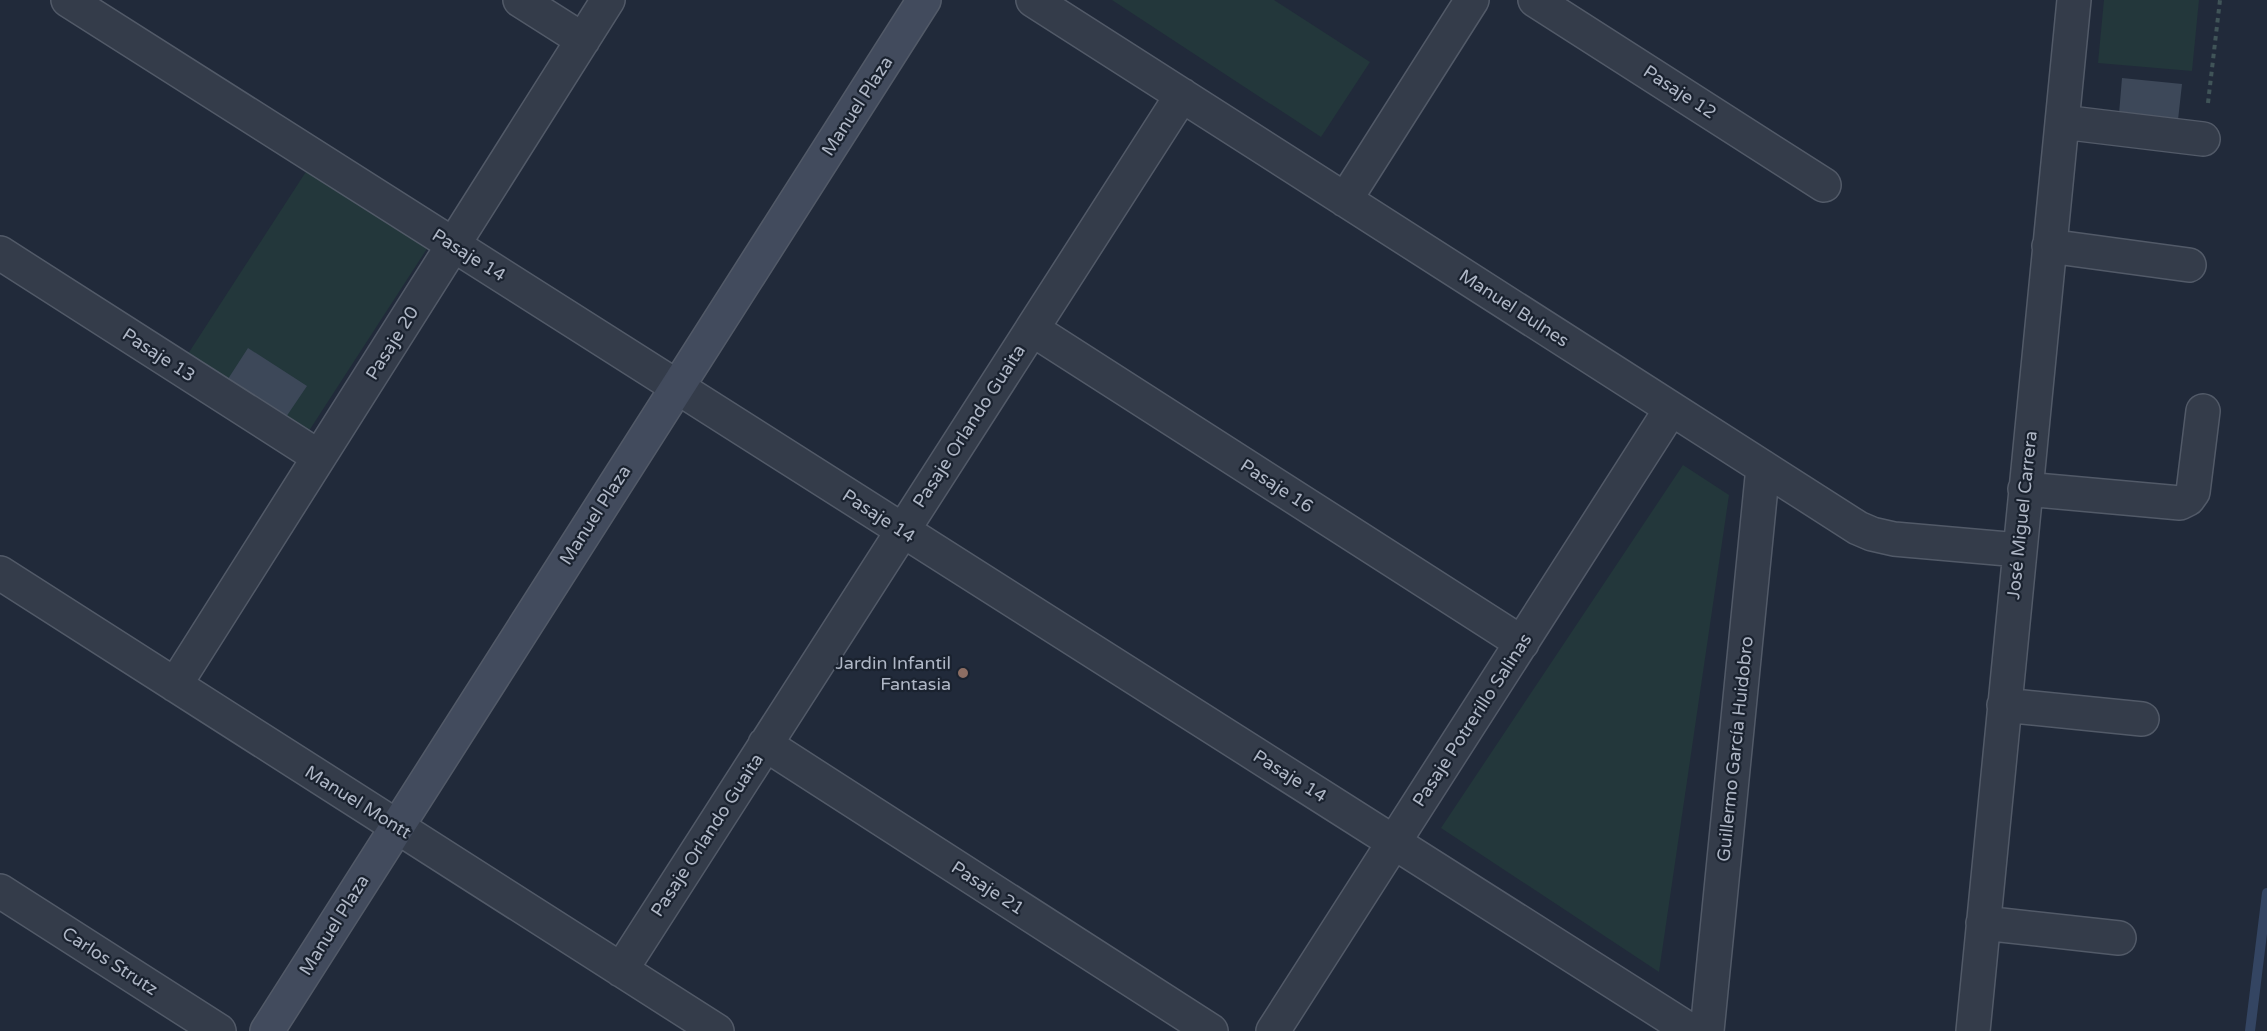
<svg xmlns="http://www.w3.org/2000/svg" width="2267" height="1031" font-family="'Varela Round',sans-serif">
	<rect width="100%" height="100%" fill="#212a3a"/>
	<path fill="#23373b" d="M1112 0H1274L1370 62 1321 137Z
		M2104 0H2199L2192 71 2098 63Z
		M309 167 430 244 305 437 184 360Z
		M1683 465 1729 495 1659 972 1441 828Z"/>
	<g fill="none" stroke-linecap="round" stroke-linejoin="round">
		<path stroke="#344562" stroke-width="10" d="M2250 1031 2267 893"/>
	</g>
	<path fill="#3d4859" d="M2122 78 2182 84 2178 120 2119 114Z
		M248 348 307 386 286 417 228 379Z"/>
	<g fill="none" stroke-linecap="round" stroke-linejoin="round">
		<defs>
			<path id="street" d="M68 0 1691 1031
				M520 0 583 40
				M1033 0 1858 528 1872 534 1894 539 2019 550
				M1535 0 1824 185
				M2062 122 2203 139
				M1345 200 1472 0
				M2049 246 2189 265
				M0 253 319 457
				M1032 329 1522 643
				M2025 489 2180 503 2188 499 2193 492 2203 411
				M0 573 717 1031
				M175 685 608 0
				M2004 705 2142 719
				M765 744 1211 1031
				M0 891 219 1031
				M1983 923 2119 938
				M621 970 1182 95
				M1273 1031 1671 409
				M1707 1031 1763 467
				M1973 1031 2074 0"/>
			<path id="secondary" d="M267 1031 924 0"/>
		</defs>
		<use href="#street" stroke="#525a68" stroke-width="36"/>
		<use href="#secondary" stroke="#525a68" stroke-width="36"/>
		<path stroke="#405458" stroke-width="4" stroke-dasharray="4.5 4.5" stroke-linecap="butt" d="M2208 103 2220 0"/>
		<use href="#street" stroke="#343c4a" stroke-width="33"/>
		<use href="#secondary" stroke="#424b5d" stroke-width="33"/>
	</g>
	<circle fill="#8d6e63" stroke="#1a222f" stroke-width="2" cx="963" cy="673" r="6"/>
	<g text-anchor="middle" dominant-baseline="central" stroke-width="4.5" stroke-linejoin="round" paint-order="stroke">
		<g font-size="18" fill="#afb7c6" stroke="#1a222f">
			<text transform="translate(1680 92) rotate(33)">Pasaje 12</text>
			<text transform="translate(857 106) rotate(-57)">Manuel Plaza</text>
			<text transform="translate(469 255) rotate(32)">Pasaje 14</text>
			<text transform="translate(1514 308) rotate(33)">Manuel Bulnes</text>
			<text transform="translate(392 343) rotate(-58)">Pasaje 20</text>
			<text transform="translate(159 355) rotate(33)">Pasaje 13</text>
			<text transform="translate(969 426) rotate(-57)">Pasaje Orlando Guaita</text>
			<text transform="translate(1277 486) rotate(33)">Pasaje 16</text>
			<text transform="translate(595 515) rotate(-57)">Manuel Plaza</text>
			<text transform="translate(2022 515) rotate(-84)">José Miguel Carrera</text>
			<text transform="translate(879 516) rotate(33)">Pasaje 14</text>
			<text transform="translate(1472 720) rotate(-57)">Pasaje Potrerillo Salinas</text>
			<text transform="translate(1735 749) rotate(-84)">Guillermo García Huidobro</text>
			<text transform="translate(1290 776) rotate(32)">Pasaje 14</text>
			<text transform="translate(358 802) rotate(32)">Manuel Montt</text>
			<text transform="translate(707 835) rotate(-57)">Pasaje Orlando Guaita</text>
			<text transform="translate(988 888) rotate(33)">Pasaje 21</text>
			<text transform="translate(334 925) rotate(-58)">Manuel Plaza</text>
			<text transform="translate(110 961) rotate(33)">Carlos Strutz</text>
		</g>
		<g font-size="18" fill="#afb7c6" stroke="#1a222f" text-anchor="end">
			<text x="951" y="663">Jardin Infantil<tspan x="951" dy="21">Fantasia</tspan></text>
		</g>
	</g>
</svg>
